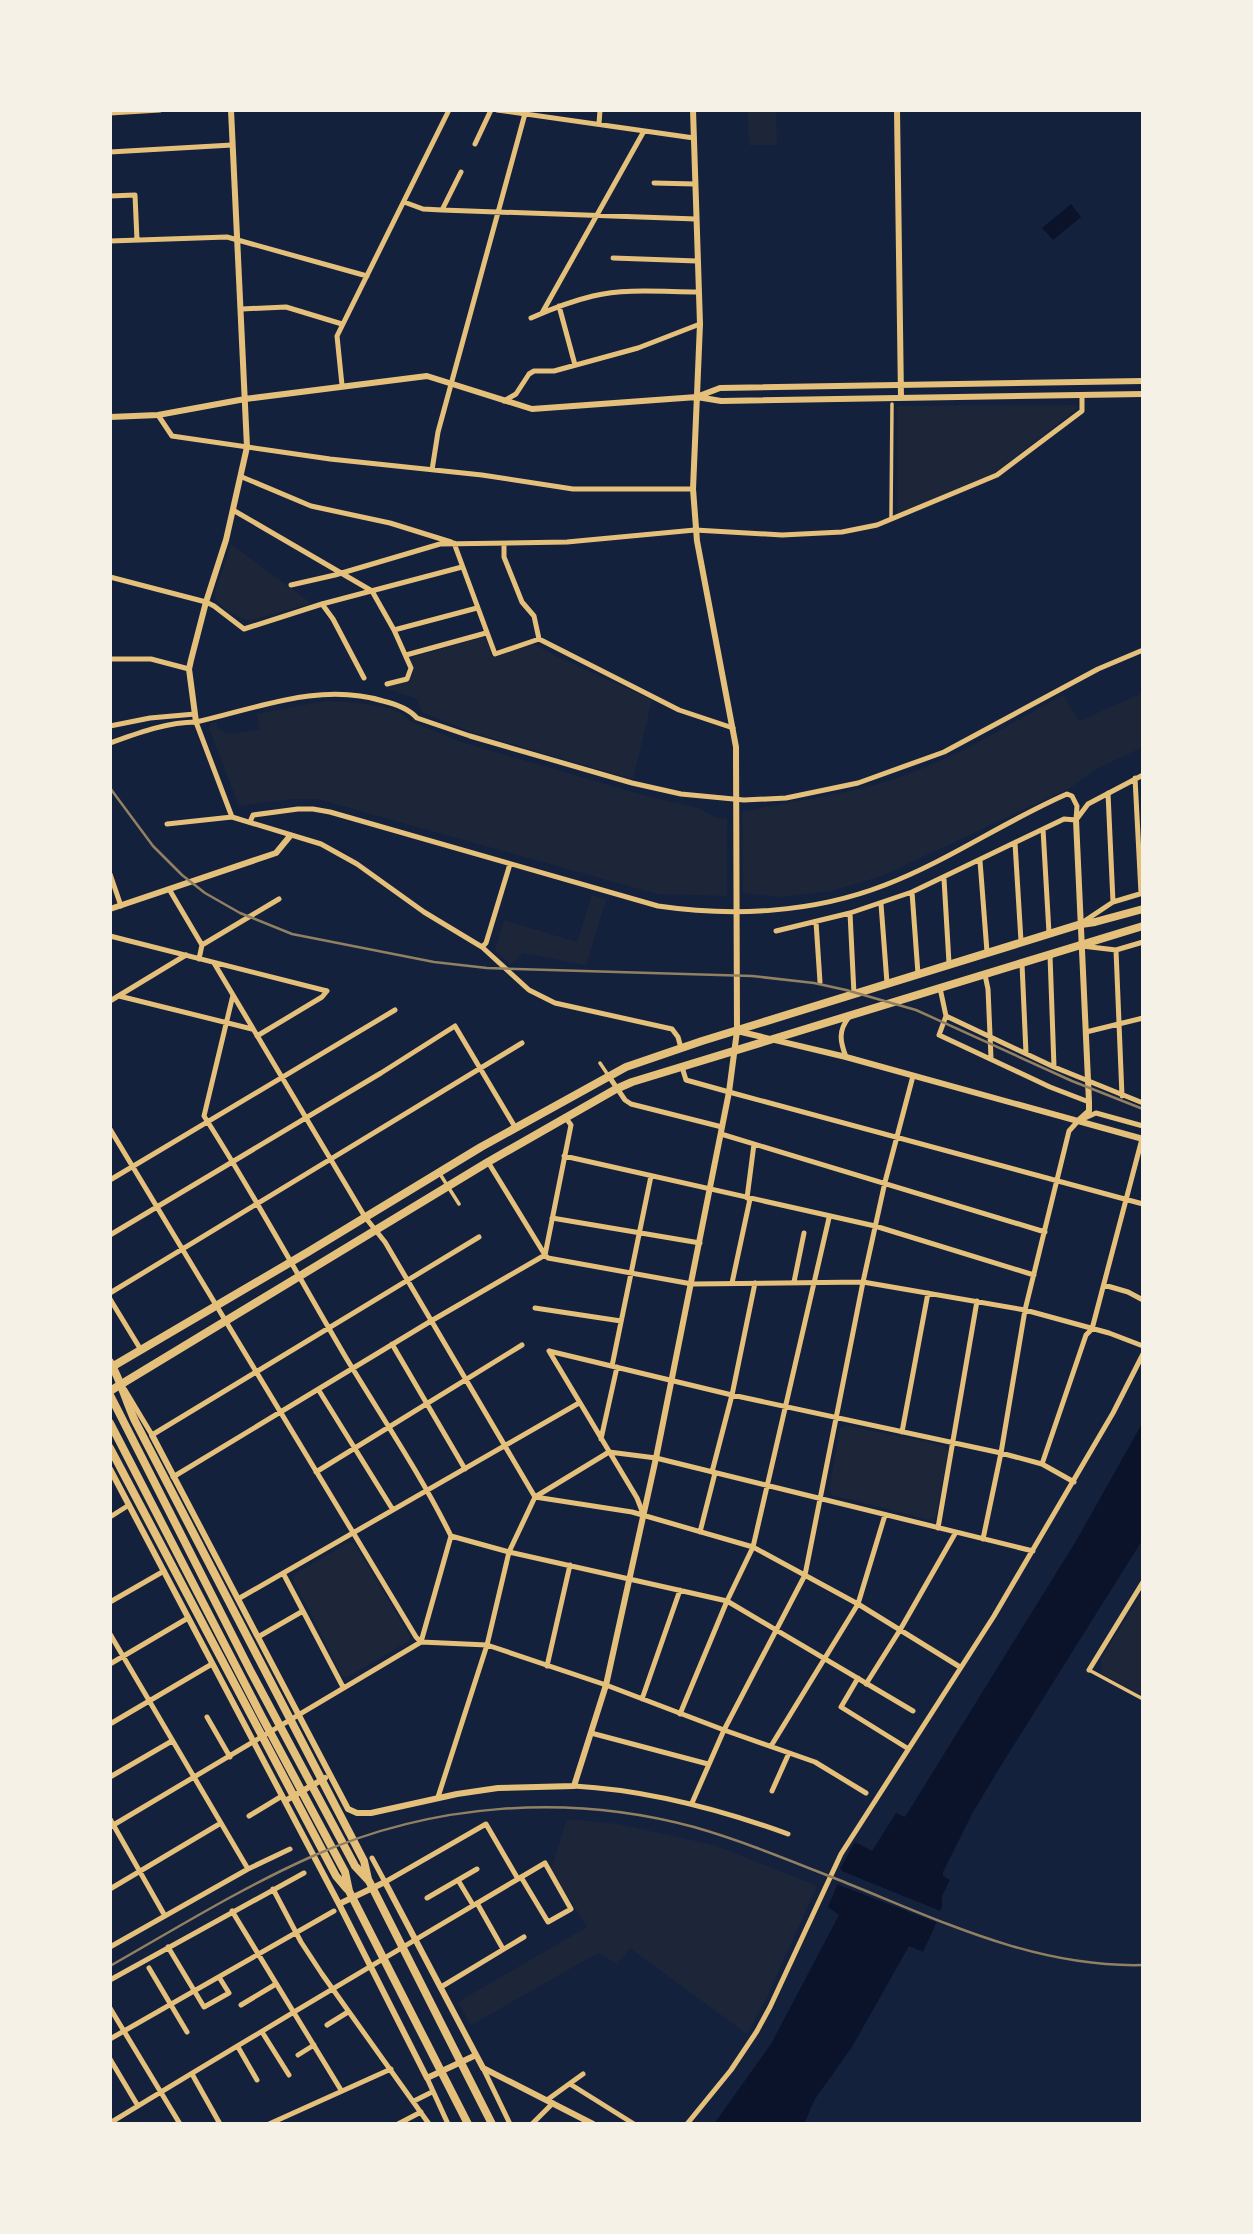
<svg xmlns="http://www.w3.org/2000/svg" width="1253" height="2234" font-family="Signika,sans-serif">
	<rect width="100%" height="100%" fill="#14213d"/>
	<path fill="#1d2539" d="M748 110H776L777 145H749Z
		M1077 405V409L993 474 897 515V406Z
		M231 544 311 603 251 621C238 618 219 609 214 595Z
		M483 637 486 639 492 656 534 644 558 657 652 700 633 779 471 732 422 712 417 699 383 687 410 680 414 670 411 660 414 657Z
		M1143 693V747L1094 770 1070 788 882 876 831 891 780 897 743 893 742 812C795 800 849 795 900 777 958 757 1010 724 1063 695L1079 721Z
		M325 701C345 702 398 703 410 721L458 741 650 797 699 808 714 817 727 819V896L657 894 317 799H290L239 806 209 728 211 723 217 722V727L227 734 260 730 257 714Z
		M592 895 606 900 586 965 523 953 511 965 495 950 504 920 577 942Z
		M845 1425 944 1446 948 1452 936 1517 931 1520 832 1495 829 1490 840 1428Z
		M349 1542 354 1543 410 1636 409 1641 348 1677 342 1676 293 1579 295 1574Z
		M1143 1591V1696L1101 1674V1659Z
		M567 1819 618 1824 714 1845 817 1886 765 2001 747 2034 630 1948 617 1964 598 1953 471 2025 458 2002 587 1927 551 1870Z"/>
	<path fill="#0b132b" d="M1071 204 1081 217 1053 240 1042 228Z
		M1143 1422V1539L1002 1764 973 1812 943 1872V1876L950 1880 942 1896V1906L935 1926 923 1952 909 1946 852 2047 815 2099 804 2124H714L771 2044 839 1915 828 1907 843 1871 840 1869 855 1842 872 1851 896 1813 905 1817 1076 1541Z"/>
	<path fill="#14213d" d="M839 1870 943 1912 938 1923 834 1883Z"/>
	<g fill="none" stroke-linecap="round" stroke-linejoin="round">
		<path stroke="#e5c07b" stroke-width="3.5" d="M891 518 892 404
			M600 1063 608 1075
			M440 1174 459 1204
			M1089 1670 1143 1699"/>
		<path stroke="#e5c07b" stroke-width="5" d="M497 110 694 138
			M110 113 160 110
			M599 124 600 110
			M475 144 491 110
			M110 152 232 145
			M654 183 695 184
			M110 196 135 195 137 240
			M404 202 423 209 442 210 696 219
			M442 210 461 172
			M110 241 227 237 367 276
			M613 258 697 261
			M559 306 575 365
			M242 309 286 307 342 324
			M542 313 644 131
			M531 318C551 309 572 301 593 296 626 288 664 292 698 292
			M342 385 337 336 449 110
			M504 401 516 394 529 374 534 371H554L638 348 700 324
			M158 415 172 436 330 459 482 475 573 489H693
			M432 470 438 432 526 110
			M242 477 311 506 390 523 451 542
			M233 510 372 591 394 630 411 668 407 679 387 684
			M454 543 495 654 539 639
			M504 545V557L522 602 534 616 539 639 679 710 733 728
			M110 577 206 602 214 606 244 629 322 604 462 567
			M291 585 335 575 440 544 567 542 695 530 782 535 842 532 877 525 997 475 1082 411V395
			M322 604 333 619 364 678
			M394 630 477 608
			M406 655 486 633
			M110 659H151L189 669
			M196 722 232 817
			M110 726 150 718 195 714
			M110 743C138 733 167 722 196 722 258 708 320 682 383 701 396 704 408 708 417 718L470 736 632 783 681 794 744 800 786 798 858 783 944 752 1098 669 1143 650
			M1135 778 1141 893
			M1108 793 1113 902
			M250 822 253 815 298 809H313L330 812 658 906C733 917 813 913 885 885 948 861 1005 821 1067 794L1072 796 1077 806 1076 820
			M167 824 232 817 321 844 357 864 424 912 482 947 529 990 555 1003 672 1029 678 1037 681 1048
			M1043 829 1049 933
			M1015 843 1021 941
			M980 861 987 952
			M110 874 121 906
			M944 879 949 963
			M169 889 202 945
			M912 892 918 974
			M881 904 887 983
			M850 913 854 994
			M816 922 820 982
			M1083 922 1113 902 1143 893
			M776 931 850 913 912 892 1064 819 1076 820 1088 804 1143 775
			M110 936 327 991
			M1082 946 1116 950 1143 942
			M482 947 486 943 510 864
			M1116 950 1122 1096
			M1050 955 1054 1067
			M199 959 202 945 279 899
			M214 963 365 1217 385 1242 535 1497
			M1022 964 1026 1053
			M985 975 988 989 991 1058
			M940 988 946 1016 939 1035 1050 1087 1089 1102
			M233 995 204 1116C254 1194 298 1276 345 1356 381 1416 420 1473 451 1536L421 1642
			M119 996 252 1029
			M110 1001 186 955
			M946 1016 1054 1067 1143 1103
			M1086 1032 1143 1018
			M257 1036 322 997 327 991
			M846 1057C840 1041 838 1031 849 1017
			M682 1067 686 1080 729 1092 1143 1204
			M608 1075 625 1100 631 1104 722 1127
			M110 1129 416 1637 421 1642
			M721 1134 1045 1232
			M564 1156 875 1226 1034 1275
			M488 1162 545 1255 548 1258 692 1284 863 1282 1025 1310 1109 1333 1143 1346
			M110 1180 395 1010
			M747 1198 754 1144
			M552 1218 700 1243
			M110 1235 381 1073 455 1026 515 1127
			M545 1255 571 1125 565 1117
			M794 1282 804 1233
			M732 1283 750 1199
			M1104 1285 1128 1292 1143 1300
			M110 1293 522 1043
			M110 1299 141 1350
			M535 1308 621 1321
			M392 1344 465 1469
			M549 1351 732 1395 1001 1453 1042 1464 1074 1482
			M549 1351 637 1498 644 1516
			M612 1366 651 1176
			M318 1389 393 1510
			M125 1390 152 1435 479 1237
			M902 1432 928 1293
			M601 1439 617 1367
			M1042 1464 1086 1335 1092 1329 1142 1139
			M316 1472 522 1345
			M712 1472 732 1395 755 1283
			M173 1477 431 1321 545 1255
			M535 1497 632 1512 753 1547 858 1604 960 1667
			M110 1517 129 1505
			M938 1528 977 1301
			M700 1532 715 1473
			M451 1536 509 1552 727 1601 913 1711
			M983 1539 1001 1453 1025 1310 1069 1131 1078 1121 1096 1113 1143 1126
			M283 1573 343 1687
			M238 1599 579 1403
			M110 1602 164 1571
			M110 1634 248 1869
			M258 1637 303 1611
			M110 1664 188 1618
			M547 1666 570 1565
			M1089 1670 1143 1582
			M858 1678 841 1707 907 1748
			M866 1684 900 1630 956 1532
			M642 1699 680 1590
			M680 1714 727 1601 753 1547 829 1218
			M207 1717 230 1757
			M110 1724 212 1664
			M591 1733 708 1764
			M771 1746 858 1604 885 1515
			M110 1777 172 1741
			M574 1786C648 1790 719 1809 788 1834
			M772 1791 789 1753
			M438 1797 487 1645 509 1552 535 1497 609 1452 656 1458 1033 1551
			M692 1803 724 1730 805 1575 863 1282 885 1182 913 1076
			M249 1816 282 1796
			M110 1819 165 1916
			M110 1827 421 1642 487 1645 606 1685 724 1730 815 1762 866 1793
			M372 1858 385 1882 486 1824 518 1879
			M458 1880 473 1905
			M110 1889 221 1823
			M273 1889 301 1942 322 1974 429 2124
			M427 1898 477 1869
			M477 1903 503 1949
			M232 1911 341 2090
			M110 1947 248 1869 290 1849
			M168 1947 204 2007 229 1993 219 1977
			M149 1968 187 2032
			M110 1980 304 1873
			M441 1987 524 1937
			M241 2005 276 1984
			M110 2008 180 2124
			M327 2025 348 2012
			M262 2032 289 2075
			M110 2039 334 1911
			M238 2047 257 2080
			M298 2055 314 2045
			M110 2059 138 2106
			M483 2068 510 2124
			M192 2074 220 2124
			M427 2078 448 2124
			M570 2084 634 2124
			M547 2100 583 2074
			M414 2101 432 2092
			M110 2123C254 2035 400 1949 545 1863L571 1909 548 1922 521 1877
			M269 2124 391 2069
			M398 2124 421 2112
			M532 2124 553 2103
			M687 2124 731 2070 757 2031 770 2007 841 1854 994 1616 1113 1413 1143 1354"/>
		<path stroke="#e5c07b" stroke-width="6" d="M897 110 901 398
			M699 396 720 388 1143 381
			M110 417 158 415 245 399 427 376 532 409 697 397 721 401 1143 394
			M196 722 189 669 191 660 206 602 226 540 247 447 231 110
			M1076 820 1089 1102V1111L1078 1121
			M110 909 276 853 290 836
			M737 1031 846 1057 1143 1139
			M152 1435 348 1809 357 1813H371L457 1794 498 1788 574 1786 606 1685 656 1458 729 1092 737 1031 736 747 697 541 693 489 700 324 693 110
			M110 1469 339 1904 427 2078 476 2055
			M285 1801 325 1778
			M339 1904 385 1882 483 2068 593 2124"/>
		<path stroke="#e5c07b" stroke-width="8" d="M110 1368 308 1252 481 1147 626 1067 702 1041 1081 924 1095 922 1143 909
			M110 1391 488 1162 616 1089 632 1082 1143 926"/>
		<path stroke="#e5c07b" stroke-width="8" d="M110 1362C121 1381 126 1402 135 1421L364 1861 368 1879
			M110 1395 250 1670 355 1866 369 1881 492 2124
			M110 1423 262 1717 345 1872 349 1891 468 2124
			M110 1448 336 1876 347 1889"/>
		<path stroke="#918062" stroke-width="2.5" d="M110 788 153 846 182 875 205 893 240 913 292 934 434 962 487 968 752 976 814 983 846 990 916 1010 1072 1081 1143 1109
			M110 1966C177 1928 243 1887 313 1856 432 1803 569 1793 694 1827 743 1841 791 1861 839 1880 937 1919 1034 1968 1143 1965"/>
	</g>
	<rect width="1253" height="2234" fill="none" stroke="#f6f1e7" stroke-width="224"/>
</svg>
